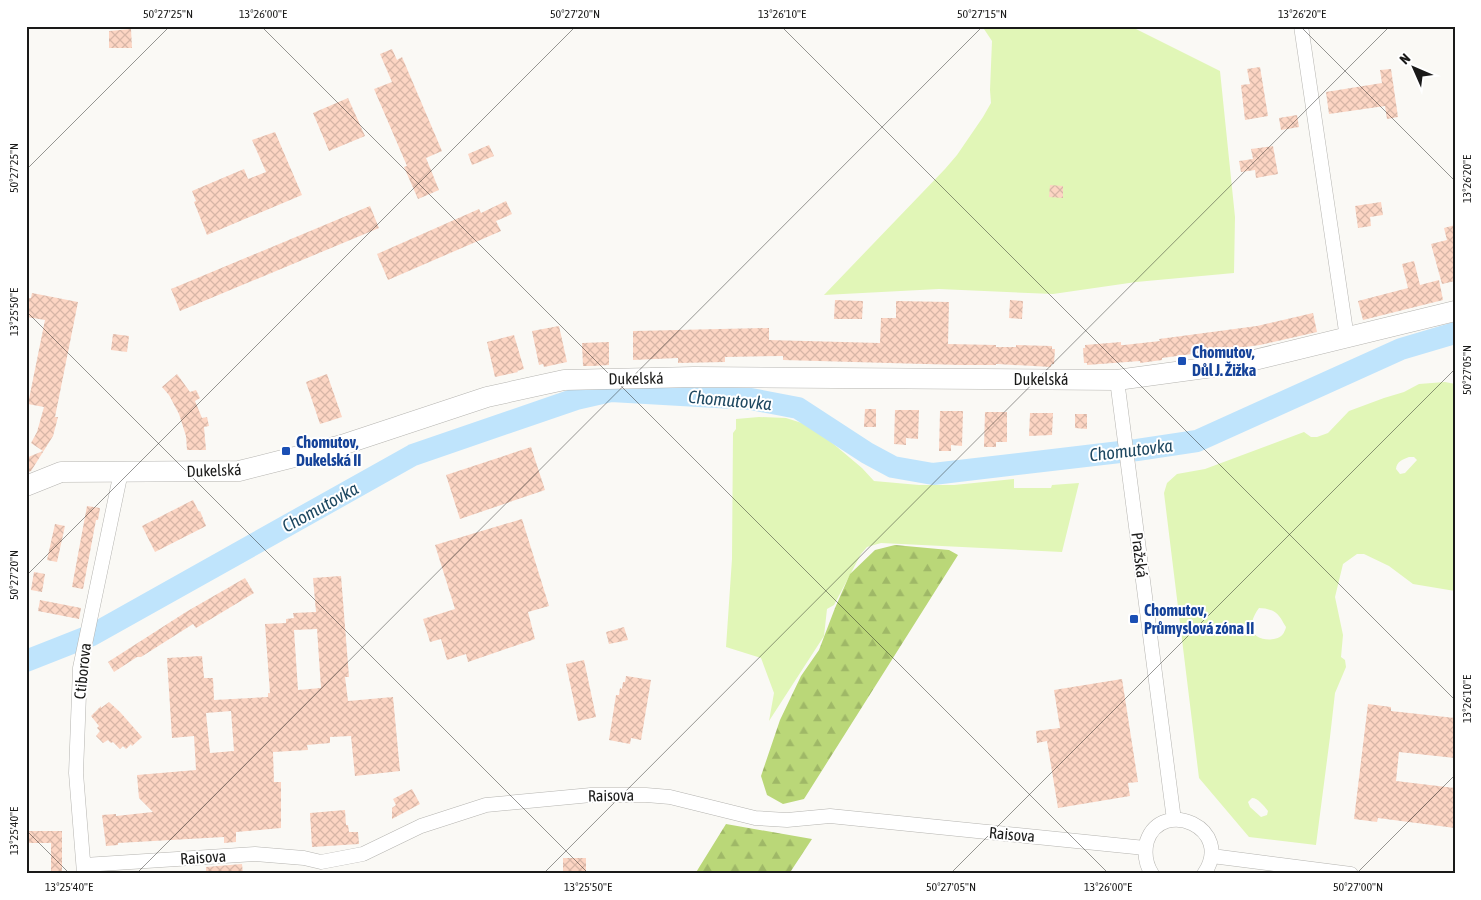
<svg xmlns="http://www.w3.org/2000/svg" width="1481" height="900" font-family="'Asap Condensed',sans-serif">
	<defs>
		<pattern id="forest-firs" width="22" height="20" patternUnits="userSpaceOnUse" patternTransform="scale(1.25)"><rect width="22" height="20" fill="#bad778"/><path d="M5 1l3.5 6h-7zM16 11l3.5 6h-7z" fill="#9fb867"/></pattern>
		<pattern id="building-cross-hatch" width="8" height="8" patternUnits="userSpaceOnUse" patternTransform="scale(1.25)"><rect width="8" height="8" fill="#fcd5c3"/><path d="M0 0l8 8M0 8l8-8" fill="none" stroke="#d7b6a7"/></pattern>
	</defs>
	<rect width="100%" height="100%" fill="#faf9f5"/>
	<path fill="#e1f6b7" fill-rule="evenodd" d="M982 26H1130L1220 71 1235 217 1234 273 1136 282 1053 294 939 289 824 295 945 169 957 155 983 117 991 103 990 90 992 41Z
		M1445 382 1455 384V591L1413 584 1389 566 1364 554H1357L1343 564 1335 597 1343 635 1341 657 1345 660 1346 667 1335 693 1330 737 1316 845 1249 837 1199 778 1164 493 1167 483 1177 474 1205 469 1304 432 1311 437H1317L1328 433 1349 411 1384 398 1404 392 1419 384ZM1409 457H1414L1417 460 1405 473 1400 474 1396 469C1397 461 1402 460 1409 457ZM1259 608C1265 608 1275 610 1279 616 1282 619 1283 623 1286 627 1286 628 1284 633 1283 634 1276 644 1244 641 1253 619 1255 614 1256 612 1259 608ZM1252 798C1258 798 1264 806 1268 811L1267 815 1261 817 1250 807 1248 802Z
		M759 417 786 418 805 424 818 431 862 468 874 481 919 485H954L1014 479V488H1051L1052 485 1079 483 1062 552 881 543 867 547 861 554 834 605 827 609 824 636 769 721 774 693 761 658 726 647 732 559 733 433 736 429V419Z"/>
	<path fill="url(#forest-firs)" d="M895 545 949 550 958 555 804 799 783 804 767 795 761 776 780 720 801 676 819 650 835 608 850 574 875 550Z
		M726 824 812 839 789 874H695Z"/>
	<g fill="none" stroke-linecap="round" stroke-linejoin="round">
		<path stroke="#bfe4fc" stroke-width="22" d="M26 661 92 635 413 455 576 399 611 391 751 399 798 408 867 453 893 467 933 474 1137 450 1197 441 1401 349 1455 333"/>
	</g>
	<path fill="url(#building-cross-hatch)" fill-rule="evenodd" d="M131 29 132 48H109V31Z
		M392 49 397 60 402 57 442 151 426 158 439 190 418 199 404 167 407 166 374 89 392 82 380 54Z
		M1260 67 1268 116 1245 120 1241 85 1250 84 1247 69Z
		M1391 69 1398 117 1387 119 1385 106 1329 114 1326 92 1382 83 1380 70Z
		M348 98 365 136 329 151 313 113Z
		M1297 115 1299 127 1281 130 1279 118Z
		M275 132 302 195 207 235 194 202 196 201 192 191 244 169 248 179 266 172 252 140Z
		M489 145 494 156 472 165 468 154Z
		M1273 146 1278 174 1256 178 1255 170 1241 172 1239 161 1253 159 1251 149Z
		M1050 185 1063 186V198L1049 197Z
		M506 201 512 214 496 221 501 231 388 280 377 254 479 209 481 213Z
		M1381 202 1383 215 1370 217 1371 226 1358 228 1355 206Z
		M370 206 379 228 180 311 171 289Z
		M1455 225V281L1442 284 1431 244 1447 240 1444 228Z
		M1414 261 1420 285 1439 280 1443 300 1363 320 1358 301 1408 288 1402 264Z
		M32 293 78 302 55 417H58L53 436 31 471 26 473V458L43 451 31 443 37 432 44 407 28 404 45 320 27 317 29 308 26 307 28 298H31Z
		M835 300 863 301 862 319H834Z
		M1010 300 1023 301 1022 319 1009 318Z
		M896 301 949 302 948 344 996 345V347H1016V345L1052 346V349H1055L1054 364H1051V367L996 364V365H960L783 360V356L725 357V362L678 363V358L633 360V331L769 328V340L880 343 881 318H896Z
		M1313 313 1317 332 1260 345 1162 358V360L1140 363V361L1087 365V363H1084L1083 348H1085V345L1121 342V345H1124L1160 341 1159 339 1257 326Z
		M559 326 567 362 544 367 543 364 539 365 532 331Z
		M113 334 129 336 127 352 111 350Z
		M514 335 524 369 517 371 518 372 495 377 487 342Z
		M609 342V365L592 366H583L582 343Z
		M177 374 190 392 196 390 200 398 195 401 202 418 207 417 209 426 204 427 206 450H187L186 436 179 414 169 395 162 387Z
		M327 374 342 417 320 424 306 382Z
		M865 409H876V427H864Z
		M895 410H919L918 439 906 438V445L894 444Z
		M940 411H963L962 446 951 445V451H939Z
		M985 412H1007V442H996V447H984Z
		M1030 413H1053L1052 435 1029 436Z
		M1075 414H1087V429L1075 428Z
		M531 447 545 490 460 519 446 475Z
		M193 500 199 512 200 511 206 526 155 552 142 526Z
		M87 506 100 508 98 520H96L83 589 72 587Z
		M522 519 549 606 528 612 535 639 468 662 466 654 447 660 441 639 430 642 423 619 455 609 435 545Z
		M55 524 65 526 57 562 47 560Z
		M34 572 45 574 42 592 31 590Z
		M341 576 349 677H345L348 701 393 697 400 771 355 776 351 736 330 737V743L307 745 308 750 273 752 274 782H281V828L236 832V842L224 843V837L118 843V845L106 846 102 815 116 814V816L153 812 139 798 137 775 196 770 194 736 172 738 167 658 202 656 204 678H213L214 700 268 697V693H270L265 624 286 623V619L294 618 293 613 316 612 313 578ZM317 629 321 688 298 690 294 630ZM231 711 234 751 210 753 206 713Z
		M245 578 254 593 196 628 193 624 141 657H137L114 672 108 662 186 612Z
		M40 600 81 608 79 619 38 611Z
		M624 627 628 640 609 644 606 632Z
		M584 660 596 717 578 721 566 664Z
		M626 676 651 680 641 740 631 738 630 744 609 740 616 695H619L620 688 622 689 623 682H625Z
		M1122 679 1138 782 1128 783 1130 796 1058 808 1047 741 1037 743 1036 731 1060 728 1054 690Z
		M109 702 120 712 142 737 132 746 131 744 126 749 123 746 120 749 113 742 111 743 108 740 103 743 96 736 100 731 97 728 99 726 91 716 101 706V708Z
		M1368 704 1391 707V711L1455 718V758L1399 752 1396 781 1455 788V828L1378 818 1377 822 1354 819Z
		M412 789 420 804 392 819V808L396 805 393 799Z
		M345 810 346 825H348L349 832H358L359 844 312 847 310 813Z
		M26 831H62V874H51V843H26Z
		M563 858H586V874H563Z
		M242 864 243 874H206V867Z"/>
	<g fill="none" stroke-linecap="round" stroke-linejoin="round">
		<defs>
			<path id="street" d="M1301 26 1347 338
				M1117 380 1174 820
				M1212 856 1351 874
				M84 865 255 854 304 858 321 862 363 854 421 826 486 805 591 795H646L670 797 755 818 787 820 830 816 1145 848
				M84 873 76 773 80 668 121 472
				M1152 874C1145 863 1144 853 1147 841 1162 797 1235 828 1204 874"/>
			<path id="secondary" d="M26 486 61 472 239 471 342 445 487 397 564 380 694 377 1117 380 1242 363 1455 311"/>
		</defs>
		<use href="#street" stroke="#b5b4b0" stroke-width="15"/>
		<use href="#secondary" stroke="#b5b4b0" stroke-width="21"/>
		<use href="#street" stroke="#fff" stroke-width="14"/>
		<use href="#secondary" stroke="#fff" stroke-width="20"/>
	</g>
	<path fill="none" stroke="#1a1a19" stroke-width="1" stroke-opacity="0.45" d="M261 26 1109 874M781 26 1455 700M1300 26 1455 181M26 170 170 26M26 311 589 874M26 576 576 26M26 830 70 874M136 874 983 26M543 874 1390 26M950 874 1455 369M1356 874 1455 775"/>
	<g fill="#1a4fb4" stroke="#fff" stroke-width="2">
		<rect x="1177" y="356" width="10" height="10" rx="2.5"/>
		<rect x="281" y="446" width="10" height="10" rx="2.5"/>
		<rect x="1129" y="614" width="10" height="10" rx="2.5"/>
	</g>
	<g text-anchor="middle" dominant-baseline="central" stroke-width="4" stroke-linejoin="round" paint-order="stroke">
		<g font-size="16" font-weight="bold" fill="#164399" stroke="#fff" text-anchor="start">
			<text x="1192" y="352">Chomutov,<tspan x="1192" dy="18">Důl J. Žižka</tspan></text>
			<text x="296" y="442">Chomutov,<tspan x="296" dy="18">Dukelská II</tspan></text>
			<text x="1144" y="610">Chomutov,<tspan x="1144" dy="18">Průmyslová zóna II</tspan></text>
		</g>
		<g font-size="16" fill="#1a1a19" stroke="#fff">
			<text transform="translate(636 378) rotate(-1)">Dukelská</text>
			<text x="1041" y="379">Dukelská</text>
			<text transform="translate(214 470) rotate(-2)">Dukelská</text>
			<text transform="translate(1140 555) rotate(83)">Pražská</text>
			<text transform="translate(82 671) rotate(-84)">Ctiborova</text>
			<text transform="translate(611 795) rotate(-1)">Raisova</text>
			<text transform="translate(1012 834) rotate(5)">Raisova</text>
			<text transform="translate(203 857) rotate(-4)">Raisova</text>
		</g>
		<g font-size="18" font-style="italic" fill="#1e4861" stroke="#fff">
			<text transform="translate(730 400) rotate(5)">Chomutovka</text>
			<text transform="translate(1131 450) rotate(-7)">Chomutovka</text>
			<text transform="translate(320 507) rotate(-29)">Chomutovka</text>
		</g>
	</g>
	<rect width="1481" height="900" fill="none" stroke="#ffffff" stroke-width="55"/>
	<g transform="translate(1414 68) rotate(315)" stroke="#ffffff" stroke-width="4" paint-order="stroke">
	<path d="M0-4L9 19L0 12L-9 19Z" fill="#1a1a19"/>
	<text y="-8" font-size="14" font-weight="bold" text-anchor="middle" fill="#1a1a19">N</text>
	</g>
	<rect x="28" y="28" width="1426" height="844" fill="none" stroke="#1a1a19" stroke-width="2"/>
	<g font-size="12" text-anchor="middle" fill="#1a1a19">
		<text x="168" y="18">50°27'25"N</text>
		<text x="263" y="18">13°26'00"E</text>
		<text x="575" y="18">50°27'20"N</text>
		<text x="782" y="18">13°26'10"E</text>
		<text x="982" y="18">50°27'15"N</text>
		<text x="1302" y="18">13°26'20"E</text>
		<text transform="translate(14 168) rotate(-90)" y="4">50°27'25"N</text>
		<text transform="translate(1467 179) rotate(-90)" y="4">13°26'20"E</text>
		<text transform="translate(14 312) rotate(-90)" y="4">13°25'50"E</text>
		<text transform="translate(1467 370) rotate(-90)" y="4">50°27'05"N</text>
		<text transform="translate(14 575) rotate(-90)" y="4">50°27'20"N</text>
		<text transform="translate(1467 699) rotate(-90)" y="4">13°26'10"E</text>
		<text transform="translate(14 831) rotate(-90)" y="4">13°25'40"E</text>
		<text x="69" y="891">13°25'40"E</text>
		<text x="588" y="891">13°25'50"E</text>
		<text x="951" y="891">50°27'05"N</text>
		<text x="1108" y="891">13°26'00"E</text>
		<text x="1358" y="891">50°27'00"N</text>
	</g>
</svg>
